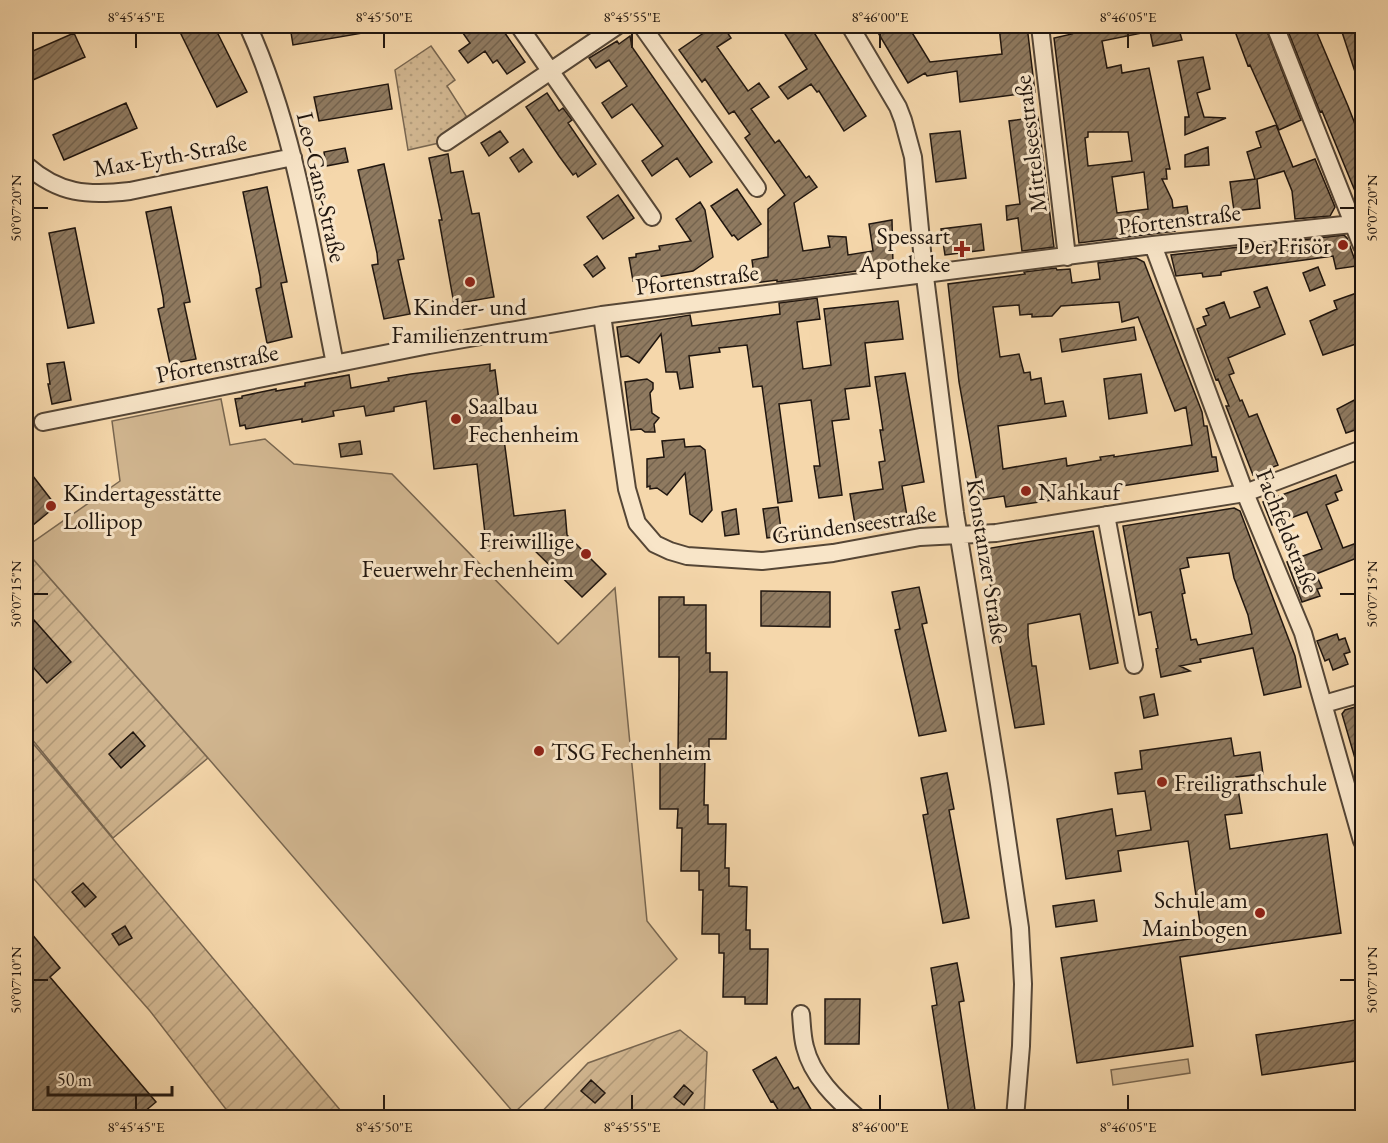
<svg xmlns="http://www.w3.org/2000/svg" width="1388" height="1143" font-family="'EB Garamond',serif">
	<defs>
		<pattern id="grass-dots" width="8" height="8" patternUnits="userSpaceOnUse" patternTransform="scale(1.5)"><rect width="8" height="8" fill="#d1b690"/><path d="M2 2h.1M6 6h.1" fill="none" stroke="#b39c7b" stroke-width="1.8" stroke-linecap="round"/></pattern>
		<pattern id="garden-furrows" width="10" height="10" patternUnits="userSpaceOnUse" patternTransform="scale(1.5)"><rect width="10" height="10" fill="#d1b690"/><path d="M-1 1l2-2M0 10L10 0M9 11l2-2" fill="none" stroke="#b39c7b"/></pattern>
		<pattern id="building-hatch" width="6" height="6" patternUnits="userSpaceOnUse" patternTransform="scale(1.5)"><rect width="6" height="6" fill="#8f7a60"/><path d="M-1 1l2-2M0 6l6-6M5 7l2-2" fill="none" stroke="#74634e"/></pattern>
	</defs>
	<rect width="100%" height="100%" fill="#f5d7ab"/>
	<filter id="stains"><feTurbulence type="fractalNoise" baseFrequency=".00333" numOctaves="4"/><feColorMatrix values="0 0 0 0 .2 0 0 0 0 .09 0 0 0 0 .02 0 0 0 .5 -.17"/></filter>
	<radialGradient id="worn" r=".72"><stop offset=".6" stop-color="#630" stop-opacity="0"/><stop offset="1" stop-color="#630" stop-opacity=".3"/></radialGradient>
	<path fill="url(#grass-dots)" stroke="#786650" stroke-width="1.5" d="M431 46 455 80 447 86 470 122 439 143 408 150 395 70Z"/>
	<path fill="url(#garden-furrows)" stroke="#786650" stroke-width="1.5" d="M26 551 208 758 113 838 26 732Z
		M26 735 346 1117H232L150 1011 26 870Z
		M680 1030 707 1052 704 1117 536 1118 588 1063Z"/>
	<path fill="#d1b690" stroke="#786650" stroke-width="1.5" d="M221 399 230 445 265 439 294 464 392 474 558 644 615 588 647 921 677 959 514 1113 208 758 26 551V547L120 481 112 421Z
		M1188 1059 1190 1073 1113 1085 1111 1070Z"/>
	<path fill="url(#building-hatch)" stroke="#20160f" stroke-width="1.5" fill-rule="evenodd" d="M177 26H214L247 92 217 107Z
		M290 26H362L363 33 293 45Z
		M458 26H500L525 62 507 74 497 60 493 63 485 51 468 63 459 51 470 43Z
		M704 26H723L731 38 717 47 748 91 759 83 769 97 751 109 775 143 779 140 806 178 809 176 817 187 794 203 803 251 830 247 828 236 846 237 848 255 873 251 869 224 892 220 893 266 777 282V280L755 283 752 260 768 257V209L785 195 745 138 750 134 734 111 729 114 705 79 702 82 679 50 708 30Z
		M780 26H810L866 116 844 131 819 91 817 92 811 84 788 99 779 87 807 69Z
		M874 26H908L930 62 1002 54 999 26H1027L1035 92 960 102 957 71 927 76 925 73 908 83Z
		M1071 26H1146L1147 32 1102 41 1107 68 1121 65 1122 73 1149 68 1170 169H1166L1167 179H1162L1172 200 1173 208 1187 206 1189 220 1174 222 1175 231 1079 243 1054 38 1072 34ZM1088 132H1128L1132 161 1088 166 1085 138 1088 137ZM1144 172 1148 209 1117 213 1112 177Z
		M1149 26H1178L1182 40 1153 46Z
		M1233 26H1265L1301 120 1279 130 1250 65 1248 66Z
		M1286 26H1314L1348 106 1362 142V208L1322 111 1320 112Z
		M1340 26H1362V87H1360Z
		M74 33 85 57 26 83V54Z
		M630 36 632 47 712 162 690 177 677 158 652 176 642 161 663 146 632 104 612 118 602 103 627 86 609 60 596 68 589 58 617 41 619 44Z
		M1203 57 1210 89 1197 93 1204 117 1226 118 1185 135V117H1189L1178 61Z
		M388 84 392 109 319 121 314 97Z
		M547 93 559 111 563 108 572 120 568 123 596 164 578 177 576 173 573 175 559 156 526 107Z
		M126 103 137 128 64 160 53 135Z
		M1038 117 1054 247 1022 251 1018 218 1007 220 1006 206 1020 204 1009 121Z
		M1276 125 1293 167 1315 159 1335 207 1330 216 1295 219 1292 191 1284 171 1257 179 1260 208 1234 211 1230 182 1255 179 1247 152 1261 147 1256 132Z
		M500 131 508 142 489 156 481 143Z
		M960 131 966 178 936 182 930 134Z
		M1208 147 1209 165 1185 167V155Z
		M345 148 348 162 326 166 324 152Z
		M523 149 532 162 519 172 510 158Z
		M448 154 451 173 463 171 472 214 479 213 494 297 454 304 439 220H442L429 158Z
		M384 164 404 259 398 260 410 314 384 319 372 265 378 264 377 253 358 170Z
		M267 187 287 282 281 283 292 337 267 343 256 289 261 287 260 276 243 192Z
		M737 189 761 224 738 240 734 235 732 236 711 206Z
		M618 195 634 218 603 239 587 217Z
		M700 202 705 210 713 257 693 271 633 281 629 258 636 257V254L660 250 659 246 691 241 676 219Z
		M171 207 190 302 184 303 196 359 170 364 158 309 164 307 163 297 146 212Z
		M981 224 984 250 945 255 941 229Z
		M75 228 94 323 68 328 49 233Z
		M1344 235 1347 238 1357 266 1336 269 1333 256 1231 270 1221 272V275L1203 277 1202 273 1176 276 1171 255Z
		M597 256 605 268 593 277 584 265Z
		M1136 258 1144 262 1202 412 1204 426H1207L1212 457H1216L1218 471 1090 491 1089 489 1064 492 1065 498 1006 507 1004 496 980 500 959 382 948 284 1025 274 1024 272 1056 268 1057 270 1070 269 1072 283 1100 279 1098 263ZM1119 302 1122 322 1138 317 1175 411 1186 407 1192 445 1114 457V455L1100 457 1101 460 1067 466 1066 458 1003 469 998 426 1066 416 1063 401 1045 404 1041 378 1031 380 1030 372 1024 373 1019 354 1000 357 993 307 1019 305 1020 315 1032 314V317L1052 316 1061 306Z
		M1318 267 1325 285 1310 291 1303 273Z
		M1267 287 1285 334 1228 358 1234 373 1229 375 1240 401 1242 400 1249 417 1257 414 1278 465 1253 475 1226 406H1229L1218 379 1216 380 1197 329 1206 325 1203 317 1209 315 1206 309 1224 302 1230 318 1260 307 1254 292Z
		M1362 291V342L1323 355 1310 321 1337 309 1334 301Z
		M817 298 820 319 797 322 803 369 831 365 824 309 898 301 903 339 865 343 870 386 845 389 849 419 832 421 842 495 819 498 814 466H820L811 400 779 404 792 501 778 503 762 386 753 387 747 345 719 348 720 352 689 356 693 387 680 389 677 372H666L661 334 639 363 628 356 621 357 617 327 690 315 692 326 780 314 779 303Z
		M1134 327 1136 340 1062 352 1060 339Z
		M64 362 71 400 52 404 48 384H50L47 364Z
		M490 364V371L495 370 514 516 565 510 567 535 606 574 582 597 530 546 487 551 477 464 434 469 426 401 394 407V411L366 416 364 406 333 411 334 416 302 422V419L246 429 245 425 240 426 235 399 242 398V396L276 389V391L305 386V383L349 375 351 388 389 381 388 378 411 374Z
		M905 373 924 482 902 486 907 516 855 524 850 494 883 489 879 462 885 461 880 430H883L875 377Z
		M1141 374 1147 413 1109 419 1104 379Z
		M647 379 653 383V389L650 393 652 413 659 418 654 424 655 432H645L641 429 631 430 625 382Z
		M1362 396V438L1358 429 1346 433 1337 409Z
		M684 439 685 447 700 446 705 450 712 510 702 522 690 514 685 473 667 495 657 488 650 489V486L647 487V459L664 457 662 441Z
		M360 441 362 454 341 457 339 444Z
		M26 467 56 506 26 531Z
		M1336 475 1342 490 1335 493 1338 500 1326 505 1343 548 1362 541V556L1316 574 1322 588 1317 589 1320 596 1302 602 1287 562 1322 549 1307 512 1272 525 1263 502Z
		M778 507 782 536 767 538 763 509Z
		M1234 508 1240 511 1295 656 1301 687 1264 695 1253 648 1200 659 1201 662 1180 666 1190 671 1161 677 1156 649 1158 648 1151 612 1139 615 1123 526ZM1229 553 1234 578 1248 615 1252 634 1198 645 1196 639 1191 640 1182 594 1185 593 1180 569 1189 567 1187 558Z
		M736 509 739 534 725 536 722 512Z
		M1093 531 1118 663 1090 669 1080 614 1028 624V635L1032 666H1036L1044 724 1015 728 997 630 985 549Z
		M919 587 927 623 922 624 946 731 919 736 895 630 900 629 892 592Z
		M761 591 830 592V627L761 626Z
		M659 597H684V605H706V653H710V672H727L726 739H709V758H705L704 805H708V824H726L725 868H729V886L747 887 746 930H750V949H768L767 1004H745V997H723L724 953H719V934H702L703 890H699V871H681L682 828H677L678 809H660V753H678L679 676V657H659Z
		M34 620 71 662 47 683 26 659V627Z
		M1337 634 1339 640 1345 638 1350 652 1344 654 1348 664 1333 670 1329 659 1325 661 1317 641Z
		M1154 694 1158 715 1144 718 1140 697Z
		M1362 705V771L1359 772 1342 714 1345 710Z
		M133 732 145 746 121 768 109 754Z
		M1231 738 1234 756 1260 752 1263 774 1236 777 1242 813 1225 815 1230 849 1327 834 1341 933 1180 957 1193 1046 1077 1063 1061 958 1202 937 1188 841 1118 851 1121 871 1066 879 1057 819 1112 809 1116 836 1151 830 1145 791 1118 794 1115 773 1142 769 1140 751Z
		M947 773 954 809 949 810 969 918 943 923 923 815 928 814 921 778Z
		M83 883 96 897 85 907 72 892Z
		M1094 900 1097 921 1056 927 1053 906Z
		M125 926 132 938 119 945 112 934Z
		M26 927 60 968 50 977 156 1102 144 1112 150 1118H26Z
		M957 963 964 1001 959 1002 975 1110 949 1114 932 1006 937 1005 931 968Z
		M825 999H860L859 1044H825Z
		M1362 1019V1060L1262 1075 1256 1035Z
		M776 1057 794 1089 798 1087 816 1118H783L773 1101 771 1102 753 1070Z
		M591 1080 605 1093 595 1103 581 1091Z
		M684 1085 693 1093 684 1105 674 1097Z"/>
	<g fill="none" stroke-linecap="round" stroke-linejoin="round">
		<defs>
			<path id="minor" d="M248 26C296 132 312 250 335 364
				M519 26 652 217
				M642 26 757 188
				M850 26 898 107 903 120 913 157 923 261 955 513 999 784 1020 928 1023 984 1021 1046 1015 1118
				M1040 26 1067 257
				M1275 26 1362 246
				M446 142 617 26
				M26 165C59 194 87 196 130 191L293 157
				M1153 245 1245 493 1303 633 1362 841
				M602 315 627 489 637 523 655 544 670 551 687 556 762 561 833 553 920 537 996 533 1245 493 1362 449
				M43 422 429 345 602 315 1153 245 1362 223
				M1106 515 1134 665
				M1324 704 1362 693
				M801 1014C802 1024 802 1036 805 1047 812 1076 836 1099 858 1118"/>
		</defs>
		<use href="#minor" stroke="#554636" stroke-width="20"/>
		<use href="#minor" stroke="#f8e5c8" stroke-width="16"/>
	</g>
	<path fill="none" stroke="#20160f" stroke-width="2" d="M136 33V48M384 33V48M632 33V48M880 33V48M1128 33V48M33 208H48M1340 208H1355M33 594H48M1340 594H1355M33 980H48M1340 980H1355M136 1095V1110M384 1095V1110M632 1095V1110M880 1095V1110M1128 1095V1110"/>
	<g fill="#8f2418" stroke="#f8e5c8" stroke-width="2">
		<circle cx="1343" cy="245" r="6"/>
		<path d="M959 240h6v6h6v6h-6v6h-6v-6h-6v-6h6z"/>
		<circle cx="470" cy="282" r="6"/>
		<circle cx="456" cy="419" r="6"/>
		<circle cx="1026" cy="491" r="6"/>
		<circle cx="51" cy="506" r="6"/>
		<circle cx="586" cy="554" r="6"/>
		<circle cx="539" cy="751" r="6"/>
		<circle cx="1162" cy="782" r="6"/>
		<circle cx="1260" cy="913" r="6"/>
	</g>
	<g text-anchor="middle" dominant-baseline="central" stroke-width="6" stroke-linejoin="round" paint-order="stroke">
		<g font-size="24" fill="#20160f" stroke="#f8e5c8">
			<text transform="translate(1030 144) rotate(-97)">Mittelseestraße</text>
			<text transform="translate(170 155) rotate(-10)">Max-Eyth-Straße</text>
			<text transform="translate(322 187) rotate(77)">Leo-Gans-Straße</text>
			<text transform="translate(1179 219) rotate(-7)">Pfortenstraße</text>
			<text transform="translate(697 279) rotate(-7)">Pfortenstraße</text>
			<text transform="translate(217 363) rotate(-11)">Pfortenstraße</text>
			<text transform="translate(854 524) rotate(-8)">Gründenseestraße</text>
			<text transform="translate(1288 531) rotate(68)">Fachfeldstraße</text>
			<text transform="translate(988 561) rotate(81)">Konstanzer Straße</text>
		</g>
		<g font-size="24" fill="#20160f" stroke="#f8e5c8" text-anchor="start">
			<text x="950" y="235" text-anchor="end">Spessart<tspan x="950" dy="28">Apotheke</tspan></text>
			<text x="1331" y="245" text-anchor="end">Der Frisör</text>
			<text x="470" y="306" text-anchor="middle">Kinder- und<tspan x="470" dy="28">Familienzentrum</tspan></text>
			<text x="468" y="405">Saalbau<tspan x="468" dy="28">Fechenheim</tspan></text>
			<text x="1038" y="491">Nahkauf</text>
			<text x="63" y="492">Kindertagesstätte<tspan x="63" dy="28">Lollipop</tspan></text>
			<text x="574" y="540" text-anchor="end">Freiwillige<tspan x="574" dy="28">Feuerwehr Fechenheim</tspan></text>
			<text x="551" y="751">TSG Fechenheim</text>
			<text x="1174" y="782">Freiligrathschule</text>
			<text x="1248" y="899" text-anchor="end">Schule am<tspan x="1248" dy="28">Mainbogen</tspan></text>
		</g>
	</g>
	<rect width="1388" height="1143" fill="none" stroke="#f5d7ab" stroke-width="66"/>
	<path d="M48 1086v9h124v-9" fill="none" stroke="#20160f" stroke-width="3"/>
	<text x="57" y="1086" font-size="18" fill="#20160f" stroke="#f8e5c8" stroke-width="4.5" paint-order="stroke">50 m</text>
	<rect x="33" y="33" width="1322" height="1077" fill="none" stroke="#20160f" stroke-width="2"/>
	<g font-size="15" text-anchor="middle" fill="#20160f">
		<text x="136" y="22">8°45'45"E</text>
		<text x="384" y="22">8°45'50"E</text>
		<text x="632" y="22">8°45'55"E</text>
		<text x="880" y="22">8°46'00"E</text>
		<text x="1128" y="22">8°46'05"E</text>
		<text transform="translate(16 208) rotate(-90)" y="5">50°07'20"N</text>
		<text transform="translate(1372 208) rotate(-90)" y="5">50°07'20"N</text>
		<text transform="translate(16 594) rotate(-90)" y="5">50°07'15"N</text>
		<text transform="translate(1372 594) rotate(-90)" y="5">50°07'15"N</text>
		<text transform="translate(16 980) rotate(-90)" y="5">50°07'10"N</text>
		<text transform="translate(1372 980) rotate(-90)" y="5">50°07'10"N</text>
		<text x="136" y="1132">8°45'45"E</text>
		<text x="384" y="1132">8°45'50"E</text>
		<text x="632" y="1132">8°45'55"E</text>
		<text x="880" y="1132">8°46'00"E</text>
		<text x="1128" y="1132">8°46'05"E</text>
	</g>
	<rect width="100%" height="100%" filter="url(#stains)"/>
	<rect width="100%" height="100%" fill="url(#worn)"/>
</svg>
